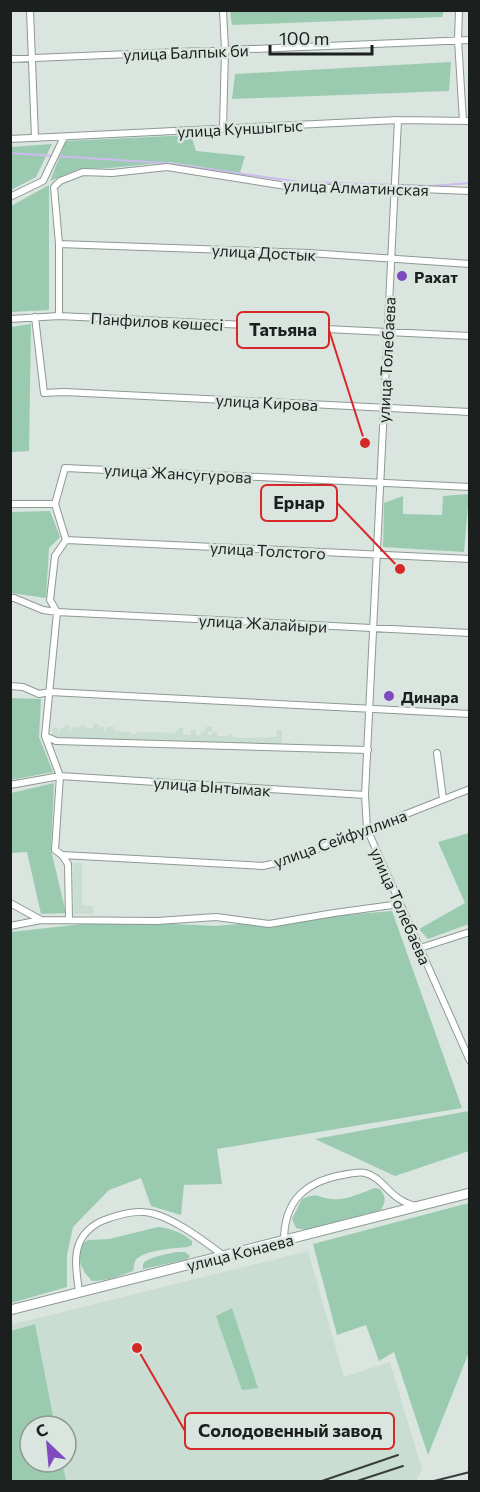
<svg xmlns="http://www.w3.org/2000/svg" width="480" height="1492" font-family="Commissioner,sans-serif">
	<rect width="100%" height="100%" fill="#d9e5de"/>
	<path fill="#c9ddd2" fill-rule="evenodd" d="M93 724H99V727H104V731H106L107 727H115V731L130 732V734H137V732L175 733V731L178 730V728H183V735H191V730H196V735L200 736 201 732 205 731V727H212V732H208V735H212L213 732H217V736H228L229 734H232L233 738 276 737 277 730H282V745L52 737 53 728H58V732H60L61 728H65L66 725H69V732H71L72 727 80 728V725L86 726V728H93Z
		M73 863H82V905L93 906 94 914H74Z
		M308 1251 344 1377 390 1362 422 1470 415 1482 11 1481 10 1325ZM30 1426H66V1462H30Z"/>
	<path fill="#9acbb1" d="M230 11V10L444 11 442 17 232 25Z
		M451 62 449 91 232 99 235 74Z
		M191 135 196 151 245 156 240 173 169 162 110 168 79 169 50 181 66 141Z
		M52 144 36 177 11 190V147Z
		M49 185V310L11 312V206Z
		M31 324 29 451 11 452V327Z
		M469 494 464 552 383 547 384 503 403 496V514L442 515 443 496Z
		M50 511 60 537 49 548 46 598 11 593V512Z
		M11 698 41 699 39 737 53 772 11 780Z
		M54 783 51 850 66 913 41 914 27 852 11 853V793Z
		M469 833V924L428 939 419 929 465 903 438 842Z
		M392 911 462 1108 217 1149 222 1184 184 1185 181 1215 151 1206 141 1178 109 1190 73 1227 67 1255V1287L11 1303V932L110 921 216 926Z
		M469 1111V1151L395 1176 315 1139Z
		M375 1188 380 1189C386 1197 386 1201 381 1210L306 1230 296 1228 292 1219 302 1199C319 1192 315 1197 331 1199 345 1201 361 1193 375 1188Z
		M469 1203V1352L428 1455 394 1352 379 1361 366 1325 337 1335 313 1244Z
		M158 1227C170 1228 183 1233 192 1241V1245L188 1247C176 1248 142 1250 135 1261 134 1264 134 1268 133 1271 120 1276 106 1281 92 1281L85 1273 81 1265 78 1254 82 1244 88 1240 109 1239Z
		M176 1252H185L189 1255 190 1257 185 1260 143 1269C143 1267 143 1265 143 1264 147 1257 169 1254 176 1252Z
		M232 1308 258 1388 242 1390 216 1316Z
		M35 1324 55 1426H30V1462H62L66 1481H11V1331Z"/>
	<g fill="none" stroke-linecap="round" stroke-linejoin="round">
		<path stroke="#cebaef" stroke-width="2" d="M10 153 164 163 300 182 432 186 470 183"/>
		<defs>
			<path id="street" d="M30 10 35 138
				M459 10 458 40 463 121
				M10 59 470 40
				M398 120 365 795 367 829 470 1061
				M223 129 225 50 223 10
				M10 139 398 120 470 121
				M10 197 43 181 64 137
				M59 244 309 253 470 264
				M59 316V244L54 187 60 181 83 172 112 173 167 167 299 188H395L470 191
				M35 317 44 393 64 392 470 412
				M10 319 59 316 470 336
				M10 504H55
				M66 540 470 559
				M10 598H14L43 610 57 612 470 633
				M10 686 23 687 39 694 50 692 470 714
				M45 736 56 741 368 750
				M437 753 443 799
				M10 785 60 776 365 795
				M62 855 263 866 289 860 470 789
				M10 903 41 920 157 921 216 917 269 924 334 913 400 904
				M69 920 68 864 62 855 55 850 60 776 45 736 57 612 50 600 55 556 66 540 55 504 65 468 470 487
				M10 926 41 920
				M420 948 470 932
				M284 1241C284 1201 305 1182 342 1175 349 1174 359 1171 365 1173 379 1176 387 1191 398 1198 403 1202 409 1204 415 1206
				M79 1293C78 1280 74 1264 77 1251 80 1235 92 1224 107 1219 118 1215 130 1211 143 1212 168 1213 204 1241 224 1256"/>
			<path id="secondary" d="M10 1310 470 1193"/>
		</defs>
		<use href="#street" stroke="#8e9993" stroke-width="8"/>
		<use href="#secondary" stroke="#8e9993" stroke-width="11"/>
		<use href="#street" stroke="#fff" stroke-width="6"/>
		<use href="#secondary" stroke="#fff" stroke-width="9"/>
		<path stroke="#393e3c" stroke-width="2" d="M319 1482 398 1455
			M354 1482 403 1466
			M430 1482 470 1472"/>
	</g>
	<g fill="#7f49c0" stroke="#d9e5de" stroke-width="2">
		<circle cx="402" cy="276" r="6"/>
		<circle cx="389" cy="696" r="6"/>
	</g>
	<g text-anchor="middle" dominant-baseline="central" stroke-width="5" stroke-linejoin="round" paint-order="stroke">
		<g font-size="16" fill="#1b1f1d" stroke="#d9e5de">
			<text transform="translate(186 52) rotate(-2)">улица Балпык би</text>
			<text transform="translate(240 128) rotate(-3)">улица Куншыгыс</text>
			<text transform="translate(356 187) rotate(2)">улица Алматинская</text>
			<text transform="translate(264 252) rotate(3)">улица Достык</text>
			<text transform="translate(157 321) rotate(3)">Панфилов көшесі</text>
			<text transform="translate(386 360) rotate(-87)">улица Толебаева</text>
			<text transform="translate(267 402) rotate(3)">улица Кирова</text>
			<text transform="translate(178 473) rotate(3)">улица Жансугурова</text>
			<text transform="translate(268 550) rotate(3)">улица Толстого</text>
			<text transform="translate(263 623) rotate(3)">улица Жалайыри</text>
			<text transform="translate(212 786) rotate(4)">улица Ынтымак</text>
			<text transform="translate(340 838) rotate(-20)">улица Сейфуллина</text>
			<text transform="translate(401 906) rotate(66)">улица Толебаева</text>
			<text transform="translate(240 1252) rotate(-14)">улица Конаева</text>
		</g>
		<g font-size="16" font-weight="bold" fill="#1b1f1d" stroke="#d9e5de" text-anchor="start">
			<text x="414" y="276">Рахат</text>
			<text x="401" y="696">Динара</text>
		</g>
	</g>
	<path fill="none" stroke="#d62828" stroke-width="2" d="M365 443L329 330M400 569L337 503M137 1348L185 1431"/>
	<g fill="#d62828" stroke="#d9e5de" stroke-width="2">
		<circle cx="365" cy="443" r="6"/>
		<circle cx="400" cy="569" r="6"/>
		<circle cx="137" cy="1348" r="6"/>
	</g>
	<g fill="#d9e5de" stroke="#d62828" stroke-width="2">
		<rect x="237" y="312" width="92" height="36" rx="6"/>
		<rect x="261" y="485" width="76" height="36" rx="6"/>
		<rect x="185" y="1413" width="209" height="36" rx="6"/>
	</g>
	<g font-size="18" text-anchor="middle" font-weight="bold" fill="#1b1f1d">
		<text x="283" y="336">Татьяна</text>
		<text x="299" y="509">Ернар</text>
		<text x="290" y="1437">Солодовенный завод</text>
	</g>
	<rect width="480" height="1492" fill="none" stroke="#1b1f1d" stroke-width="24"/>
	<g transform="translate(48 1444) rotate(334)"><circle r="28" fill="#d9e5de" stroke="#8d9691" stroke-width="1.5"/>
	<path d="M0-4.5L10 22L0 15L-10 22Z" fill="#7f49c0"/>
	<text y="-9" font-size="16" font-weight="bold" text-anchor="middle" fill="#1b1f1d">С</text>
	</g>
	<path d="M270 45v9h102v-9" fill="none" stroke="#1b1f1d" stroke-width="3"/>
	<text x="279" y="45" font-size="18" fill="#1b1f1d" stroke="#d9e5de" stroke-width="4.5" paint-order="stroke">100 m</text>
</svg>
